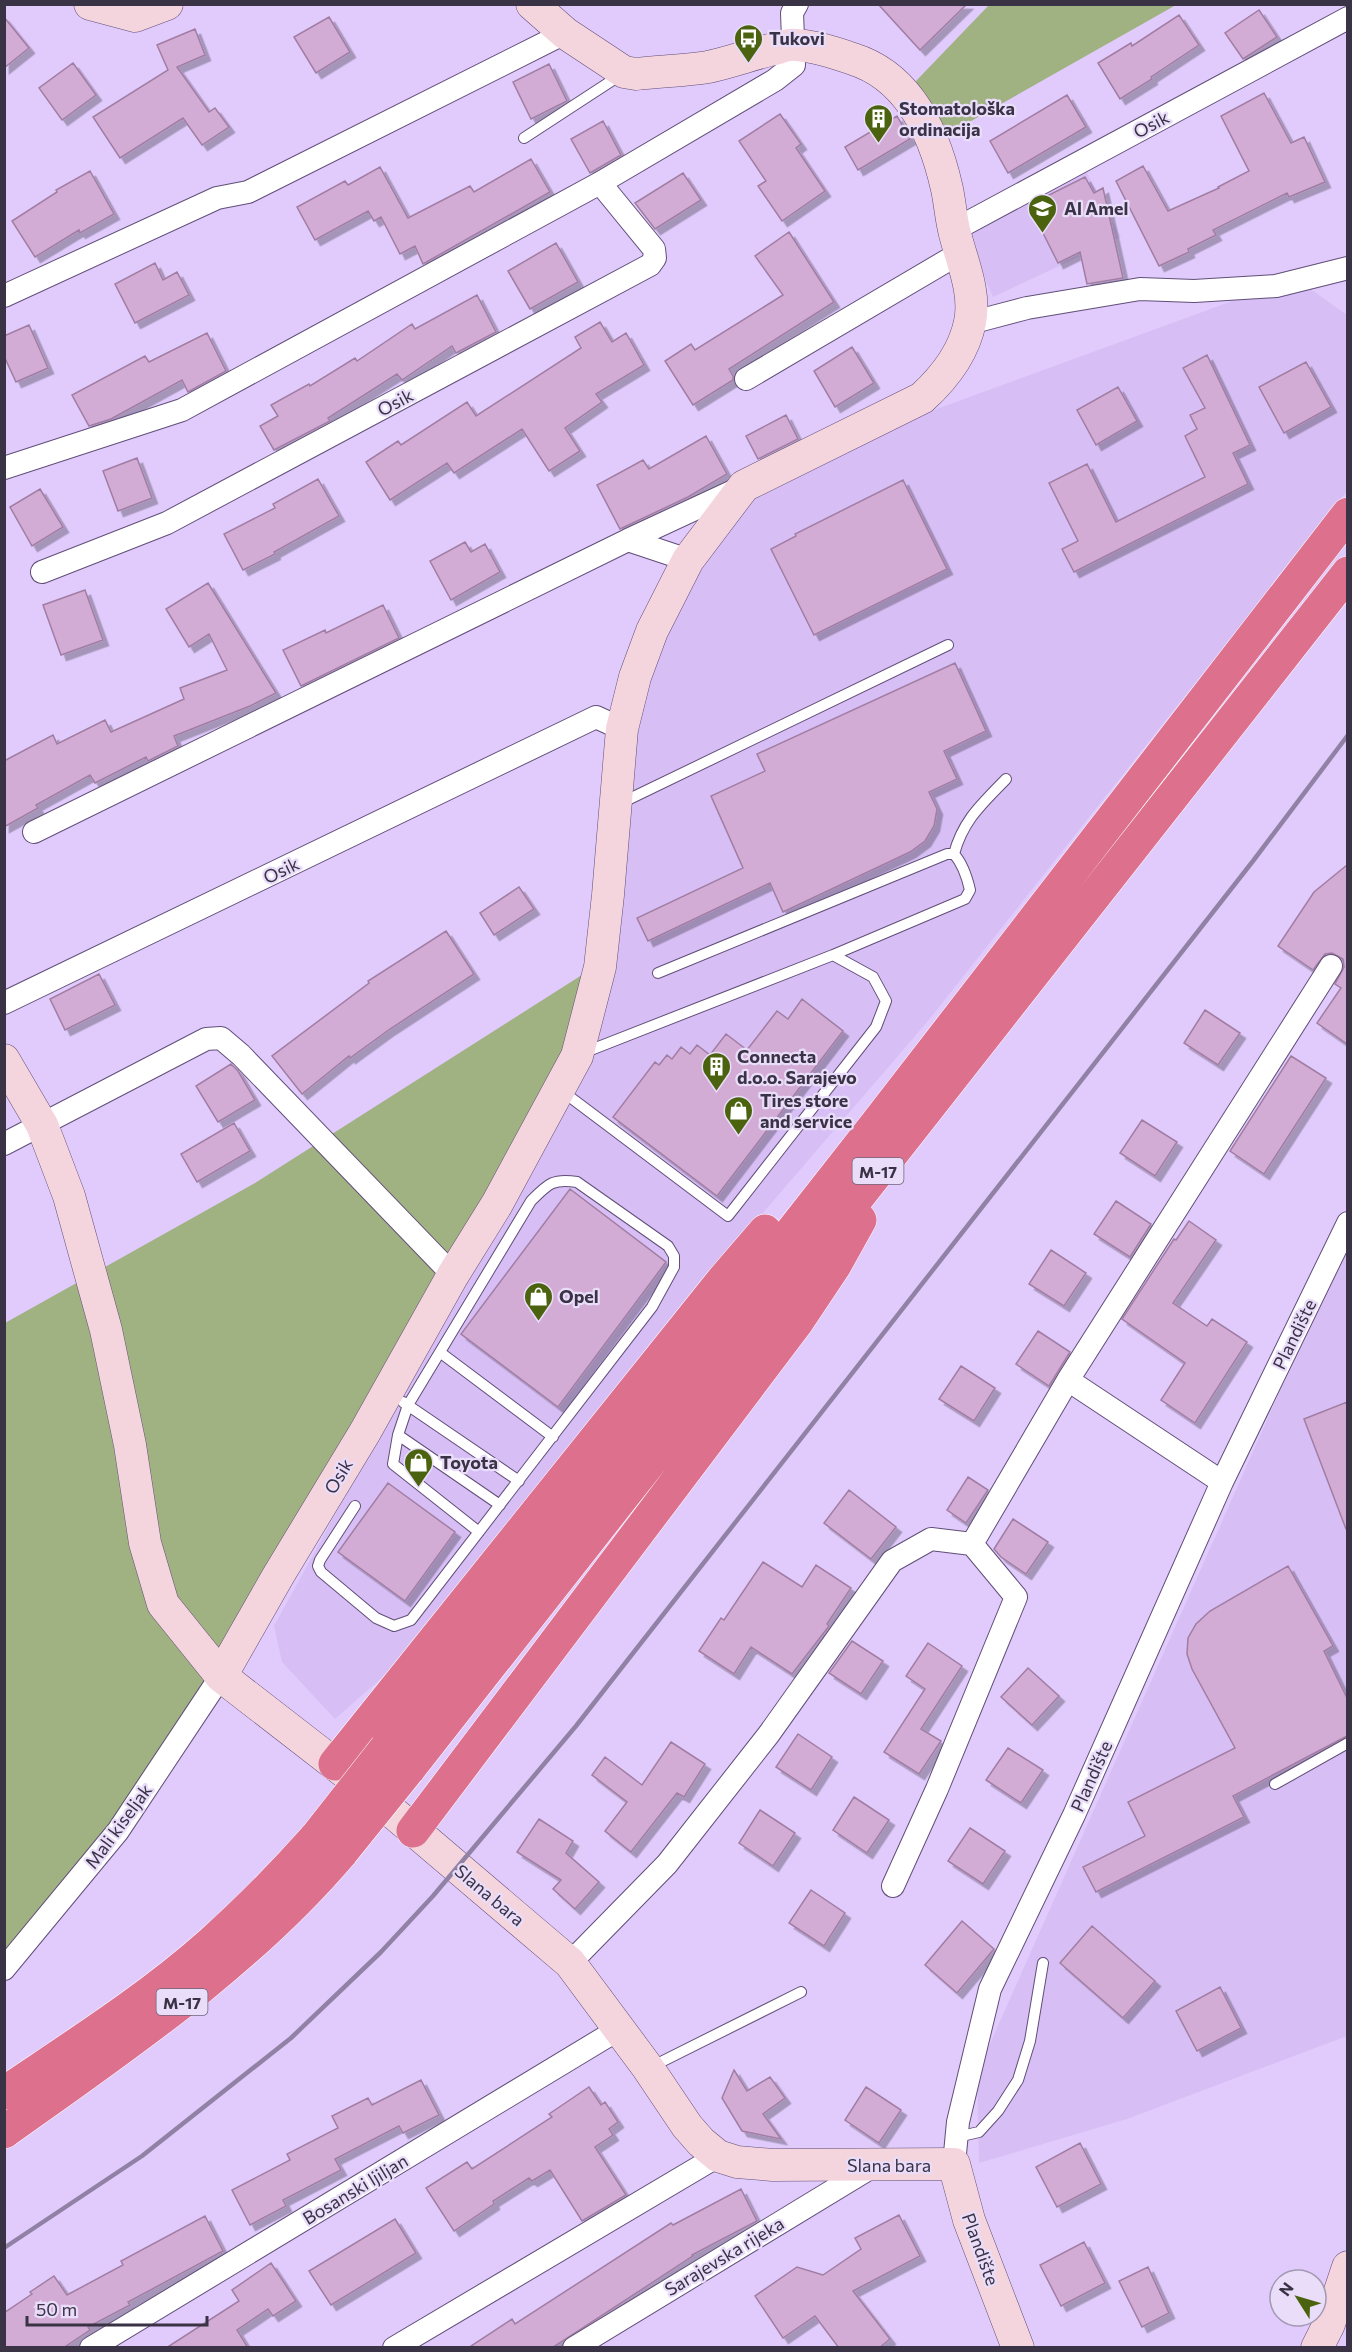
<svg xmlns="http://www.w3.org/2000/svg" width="1352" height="2352" font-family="Commissioner,sans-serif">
	<defs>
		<filter id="shadow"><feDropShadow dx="5.5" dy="5.5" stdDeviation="0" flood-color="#0004"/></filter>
	</defs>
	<rect width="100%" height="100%" fill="#e0cbfc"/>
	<path fill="#d7bff6" d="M1086 171 1121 237 993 297 965 232Z
		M1295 278 1347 315V491L928 1021 725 1257 420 1644 335 1719 282 1662 274 1626 525 1168 590 1011 633 694 729 516 814 454Z
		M1347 1240V2036L1127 2119 979 2163 977 2073Z"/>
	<path fill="#a0b281" d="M989 5H1176L934 142 916 81Z
		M596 966 590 1011 221 1676 5 1969V1323L255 1183Z"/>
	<path fill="#d2acd4" stroke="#a17da3" stroke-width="1.5" filter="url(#shadow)" d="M878 4H967L920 50Z
		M1259 10 1277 37 1243 59 1225 33Z
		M1179 15 1199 45 1151 77 1152 79 1120 99 1098 63 1131 43 1132 46Z
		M4 17 29 48 4 68Z
		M329 17 350 52 316 73 294 37Z
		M195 29 205 55 177 67 209 112 215 108 229 127 202 145 183 118 120 158 93 117 168 70 157 45Z
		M73 63 96 95 62 120 39 88Z
		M549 64 567 101 531 119 513 82Z
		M1264 93 1291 143 1304 137 1325 182 1289 197 1287 193 1213 230 1216 235 1188 249 1189 252 1159 266 1116 181 1143 166 1168 211 1219 188 1218 187 1249 171 1221 116Z
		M1067 95 1086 127 1008 173 990 141Z
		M780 114 801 144 796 148 825 191 782 221 758 186 766 181 739 141Z
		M897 116 910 139 858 170 845 147Z
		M603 121 621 155 590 173 571 139Z
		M531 159 550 192 423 264 415 246 400 254 381 217 374 221 368 211 315 240 297 207 345 181 348 185 380 167 408 218 470 186 474 192Z
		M90 171 114 214 80 233 79 230 35 257 12 221 57 192 56 190Z
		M683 173 701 200 655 229 635 203Z
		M1085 177 1094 193 1103 188 1123 278 1087 284 1080 252 1058 263 1029 205Z
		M789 232 834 302 729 369 733 376V380L693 405 665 361 691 344 695 350 783 295 755 256Z
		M556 243 578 282 530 309 508 271Z
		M155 263 163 280 177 272 189 295 135 323 115 284Z
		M477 295 496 332 456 353 452 346 402 380 397 374 328 418 330 421 274 450 260 426 278 416 271 405 309 384 310 386 355 358 357 361 412 324 415 329Z
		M600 322 612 342 626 333 644 365 596 394 602 402 565 428 580 451 549 471 522 429 454 473 447 463 390 500 366 462 398 441 401 445 467 402 476 416 581 348 575 337Z
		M29 325 48 368 16 382 4 356V336Z
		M207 333 226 371 188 392 182 380 111 419 89 426 72 395 145 356 149 362Z
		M852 347 874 383 835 407 814 371Z
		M1207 355 1250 445 1233 453 1248 484 1074 572 1062 549 1078 541 1049 483 1087 464 1116 522 1205 477 1185 436 1197 429 1190 415 1205 408 1183 368Z
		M1306 362 1331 407 1284 433 1259 387Z
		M1118 387 1137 421 1096 445 1077 410Z
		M786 415 798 439 758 459 746 436Z
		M706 436 727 474 688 497 620 529 597 485 643 460 649 469Z
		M137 458 152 498 118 511 103 471Z
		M318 479 339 516 274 552 275 554 243 570 224 534 275 508 273 504Z
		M903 480 947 569 814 635 771 549 796 536 795 534Z
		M40 489 63 527 32 546 10 507Z
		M465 542 471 552 485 544 500 572 451 600 430 561Z
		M208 583 276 693 250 706 174 736 178 746 148 761 146 757 95 783 90 775 36 805 38 808 4 827V761L53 735 57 744 105 720 111 732 184 699 180 688 227 670 209 634 189 647 166 609Z
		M85 590 103 640 61 655 43 605Z
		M383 605 399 638 301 686 283 650 325 630 326 633Z
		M955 663 986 731 944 751 957 779 929 792 937 809 934 826 925 841 910 852 783 912 770 883 648 941 637 918 743 868 711 796 765 771 757 754Z
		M1347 865V1044L1317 1023 1341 988 1335 984 1344 967 1343 959 1332 953 1325 954 1313 970 1278 946 1314 892Z
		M519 887 534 909 494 935 480 913Z
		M446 931 474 974 390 1029 350 1058 349 1056 302 1094 272 1056 369 983 368 981Z
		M99 974 115 1005 65 1030 50 999Z
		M802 999 843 1031 717 1196 613 1117 655 1062 659 1065 667 1055 672 1059 681 1047 690 1054 697 1045 710 1055 726 1034 747 1050 777 1011 788 1019Z
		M1205 1010 1240 1033 1218 1065 1184 1043Z
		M1291 1056 1326 1078 1264 1174 1230 1151Z
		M231 1064 238 1071 255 1100 218 1122 196 1086Z
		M1142 1120 1177 1142 1155 1176 1120 1153Z
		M234 1123 250 1151 197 1182 181 1154Z
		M570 1189 666 1262 558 1407 461 1334Z
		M1116 1201 1151 1224 1130 1257 1094 1234Z
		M1189 1221 1216 1240 1173 1303 1207 1326 1212 1319 1247 1342 1195 1423 1161 1400 1185 1363 1122 1319 1174 1239 1176 1240Z
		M1051 1250 1086 1273 1064 1306 1029 1284Z
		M1038 1331 1070 1352 1049 1386 1016 1364Z
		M961 1366 995 1388 974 1421 939 1399Z
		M1347 1402V1529H1346L1304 1419Z
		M968 1477 988 1490 966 1523 947 1510Z
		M388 1483 455 1532 405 1601 338 1552Z
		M849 1490 896 1527 871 1559 824 1523Z
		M1013 1519 1048 1542 1026 1574 1001 1557 994 1549Z
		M763 1562 802 1587 816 1565 851 1588 827 1624 829 1626 792 1674 751 1647 734 1674 699 1651 721 1618 724 1620Z
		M1288 1566 1333 1646 1324 1651 1347 1698V1736L1233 1796 1244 1817 1096 1892 1083 1867 1145 1836 1128 1802 1235 1748 1192 1669 1187 1654 1188 1638 1196 1624 1210 1611Z
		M852 1641 883 1661 861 1694 829 1673Z
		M928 1643 962 1666 921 1729 941 1741 919 1774 884 1752 925 1689 906 1676Z
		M1028 1668 1059 1696 1032 1725 1001 1697Z
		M798 1734 832 1757 811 1790 776 1767Z
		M671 1742 705 1764 684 1797 677 1793 631 1852 605 1831 627 1802 592 1775 605 1757 642 1785Z
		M1008 1748 1043 1770 1021 1803 986 1780Z
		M854 1797 889 1820 867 1853 833 1830Z
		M760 1810 795 1833 773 1866 739 1843Z
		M539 1819 573 1841 566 1853 599 1882 575 1909 553 1889 561 1880 517 1852Z
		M970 1828 1005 1851 983 1884 948 1861Z
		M811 1890 845 1913 824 1946 789 1923Z
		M962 1921 994 1949 957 1993 925 1965Z
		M1092 1926 1155 1981 1123 2018 1060 1963Z
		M1220 1987 1241 2028 1197 2051 1176 2011Z
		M734 2070 747 2091 770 2077 785 2098 763 2114 781 2139 742 2131 722 2098Z
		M421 2080 439 2115 403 2133 399 2126 335 2159 341 2170 283 2200 286 2206 250 2225 232 2190 290 2160 287 2154 338 2128 332 2116 368 2098 372 2105Z
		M589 2087 601 2105 605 2102 618 2122 609 2129 613 2135 595 2147 626 2195 582 2221 550 2170 532 2181 529 2178 493 2201 494 2204 454 2231 426 2188 467 2162 472 2169 552 2117 549 2114Z
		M866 2087 901 2110 879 2143 845 2120Z
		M1080 2143 1101 2184 1057 2207 1036 2167Z
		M741 2189 757 2221 692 2255 693 2256 552 2348H468L512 2319 515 2324 671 2223 673 2225Z
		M899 2215 920 2256 853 2291 890 2339 879 2348H839L815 2316 783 2338 755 2296 797 2267 823 2275 861 2249 855 2238Z
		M205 2216 223 2251 128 2302 130 2305 88 2327 90 2330 63 2348H4V2313L32 2294 30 2292 54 2276 67 2295 123 2265 121 2261Z
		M395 2219 416 2253 331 2305 309 2271Z
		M1084 2242 1105 2283 1061 2306 1040 2265Z
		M271 2263 296 2301 273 2316 268 2309 237 2330 248 2348H166L239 2301 232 2290Z
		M1148 2267 1169 2313 1142 2327 1119 2281Z"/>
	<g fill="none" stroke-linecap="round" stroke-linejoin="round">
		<defs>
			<path id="lane" d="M524 138 622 74
				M621 803 948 645
				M954 854C963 820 982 804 1006 779
				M583 1053 833 955 965 899 970 890C967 877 963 864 954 854H947L658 973
				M562 1091 728 1216 876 1027 886 1001 873 977 833 955
				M441 1353 553 1437
				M403 1402 519 1481
				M398 1435 500 1505
				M355 1506 320 1560 318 1566 321 1572 376 1618 394 1626 411 1620 652 1307 674 1267V1256L668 1246 577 1182C553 1178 548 1184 531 1201L408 1405 398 1435 393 1464 479 1532
				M1275 1784 1348 1743
				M651 2067 801 1992
				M957 2137 979 2132 998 2111 1018 2080 1030 2041 1043 1963"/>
			<path id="street" d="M954 230 1348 18
				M4 296 217 198 248 192 565 33
				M970 323 1027 308 1140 289 1194 291 1276 286 1348 268
				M746 379 960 253
				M4 468 182 410 600 183 775 80 794 65 792 13 797 4
				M628 540 688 560
				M42 572 167 523 650 265 655 258 654 249 600 183
				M34 832 628 540 740 488
				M4 1003 596 717 622 729
				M4 1144 206 1039 221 1038 241 1055 453 1275
				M1068 1380 1222 1482
				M972 1544 1068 1380 1331 966
				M570 1963 667 1864 769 1734 892 1561 931 1539 972 1544 1016 1597 937 1789 893 1886
				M4 1969 118 1831 221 1676
				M954 2164 958 2122 990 1989 1074 1815 1222 1482 1348 1223
				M91 2348 619 2029
				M394 2348 718 2156
				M574 2348 875 2165"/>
			<path id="secondary" d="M90 4 135 16 167 4
				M4 1060 42 1125 69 1196 106 1330 130 1445 145 1543 163 1604 221 1676 350 1776 570 1963 648 2068 687 2126 701 2142 718 2156 737 2162 773 2165 954 2164 969 2220 1018 2348
				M221 1676 278 1576 365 1432 453 1275 497 1204 577 1056 600 967 608 895 622 729 635 677 652 631 688 560 744 486 922 398C944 378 964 352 970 322 976 292 962 262 955 234 951 219 950 203 947 189 935 135 910 77 853 59 836 53 814 46 796 45 790 44 784 46 778 48 755 53 732 62 708 67 685 71 660 71 636 74L624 72 565 33 532 4
				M1317 2348 1329 2324 1348 2267"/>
			<path id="highway" d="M386 1748 877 1123 1348 514
				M335 1764 722 1281 765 1231
				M408 1770 1348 573
				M413 1831 797 1322 835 1265 860 1220
				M4 2093C75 2045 148 1999 211 1943 249 1909 284 1873 317 1836
				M4 2132C123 2047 247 1964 342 1852"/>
		</defs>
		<use href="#lane" stroke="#614e78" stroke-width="12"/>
		<use href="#street" stroke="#614e78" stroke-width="24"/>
		<use href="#secondary" stroke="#614e78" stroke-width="33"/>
		<use href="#highway" stroke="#fff" stroke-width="34"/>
		<use href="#lane" stroke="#fff" stroke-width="10"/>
		<use href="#street" stroke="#fff" stroke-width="22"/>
		<use href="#secondary" stroke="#f4d4dd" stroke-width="32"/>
		<use href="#highway" stroke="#dc708d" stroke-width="33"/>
		<path stroke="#9182a5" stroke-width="4.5" d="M4 2248 142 2156 291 2038 381 1952 433 1896 576 1726 1253 861 1348 735"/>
		<defs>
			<path id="highway-bridge" d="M317 1836 386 1748
				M342 1852 408 1770"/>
		</defs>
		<use href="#highway-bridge" stroke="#fff" stroke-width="34" stroke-linecap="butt"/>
		<use href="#highway-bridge" stroke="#dc708d" stroke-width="33"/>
	</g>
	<defs>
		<symbol id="bus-pin" viewBox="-11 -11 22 30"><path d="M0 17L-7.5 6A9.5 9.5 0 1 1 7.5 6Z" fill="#4b620f" stroke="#e9ddfa"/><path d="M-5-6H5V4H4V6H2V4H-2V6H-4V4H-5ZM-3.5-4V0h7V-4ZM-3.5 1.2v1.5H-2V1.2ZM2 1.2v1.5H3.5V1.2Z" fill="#fff"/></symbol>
		<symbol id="building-pin" viewBox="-11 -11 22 30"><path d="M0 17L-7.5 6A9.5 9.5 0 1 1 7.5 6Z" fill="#4b620f" stroke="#e9ddfa"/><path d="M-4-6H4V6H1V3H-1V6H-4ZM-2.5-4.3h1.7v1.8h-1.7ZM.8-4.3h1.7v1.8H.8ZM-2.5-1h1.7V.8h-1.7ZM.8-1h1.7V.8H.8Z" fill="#fff"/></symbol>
		<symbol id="school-pin" viewBox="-11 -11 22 30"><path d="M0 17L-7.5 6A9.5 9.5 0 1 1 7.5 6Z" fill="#4b620f" stroke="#e9ddfa"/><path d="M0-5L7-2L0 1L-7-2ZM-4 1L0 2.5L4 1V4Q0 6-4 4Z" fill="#fff"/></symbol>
		<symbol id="shop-pin" viewBox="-11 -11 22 30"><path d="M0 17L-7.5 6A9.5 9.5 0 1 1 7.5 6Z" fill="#4b620f" stroke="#e9ddfa"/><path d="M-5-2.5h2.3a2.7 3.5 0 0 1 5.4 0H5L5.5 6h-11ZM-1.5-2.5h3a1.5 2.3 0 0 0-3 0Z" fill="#fff"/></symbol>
	</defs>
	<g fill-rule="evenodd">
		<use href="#bus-pin" x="732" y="22" width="33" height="45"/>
		<use href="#building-pin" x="862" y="102" width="33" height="45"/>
		<use href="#school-pin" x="1026" y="192" width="33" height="45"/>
		<use href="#building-pin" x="700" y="1050" width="33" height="45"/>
		<use href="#shop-pin" x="722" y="1094" width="33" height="45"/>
		<use href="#shop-pin" x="522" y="1280" width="33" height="45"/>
		<use href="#shop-pin" x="402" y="1446" width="33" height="45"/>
	</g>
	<g text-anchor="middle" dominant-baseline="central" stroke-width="4.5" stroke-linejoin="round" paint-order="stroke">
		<g fill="#e9ddfa" stroke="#6e657b" stroke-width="1.5">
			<rect x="852.5" y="1158" width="51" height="26" rx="4.5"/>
			<rect x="156.5" y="1989" width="51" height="26" rx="4.5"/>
		</g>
		<g font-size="16" font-weight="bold" fill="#3a3245">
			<text x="878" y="1171">M-17</text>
			<text x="182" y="2002">M-17</text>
		</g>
		<g font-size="18" font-weight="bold" fill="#3a3245" stroke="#e9ddfa" text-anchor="start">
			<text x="769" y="38">Tukovi</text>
			<text x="899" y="108">Stomatološka<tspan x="899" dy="21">ordinacija</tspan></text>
			<text x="1064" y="208">Al Amel</text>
			<text x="737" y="1056">Connecta<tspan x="737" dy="21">d.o.o. Sarajevo</tspan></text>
			<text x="760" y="1100">Tires store<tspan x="760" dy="21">and service</tspan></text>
			<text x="559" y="1296">Opel</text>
			<text x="440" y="1462">Toyota</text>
		</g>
		<g font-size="18" fill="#3a3245" stroke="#e9ddfa">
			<text transform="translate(1151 124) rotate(-28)">Osik</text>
			<text transform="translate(395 402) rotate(-28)">Osik</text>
			<text transform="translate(281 870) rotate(-26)">Osik</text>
			<text transform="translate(1294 1334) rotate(-64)">Plandište</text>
			<text transform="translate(338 1476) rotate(-59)">Osik</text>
			<text transform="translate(1091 1776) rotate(-66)">Plandište</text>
			<text transform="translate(118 1826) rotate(-54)">Mali kiseljak</text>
			<text transform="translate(490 1895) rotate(40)">Slana bara</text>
			<text x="889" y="2165">Slana bara</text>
			<text transform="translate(355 2189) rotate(-31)">Bosanski ljiljan</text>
			<text transform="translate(981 2249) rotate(70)">Plandište</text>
			<text transform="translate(724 2256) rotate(-31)">Sarajevska rijeka</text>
		</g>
	</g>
	<rect width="1352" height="2352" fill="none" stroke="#3a3245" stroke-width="12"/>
	<g transform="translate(1298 2298) rotate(307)"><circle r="28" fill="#e9ddfa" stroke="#a399b2" stroke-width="1.5"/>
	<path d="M0-4.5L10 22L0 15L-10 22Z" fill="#4b620f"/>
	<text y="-9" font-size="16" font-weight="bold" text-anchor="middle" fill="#3a3245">N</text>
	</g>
	<path d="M27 2316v9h180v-9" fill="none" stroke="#3a3245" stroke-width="3"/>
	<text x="36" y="2316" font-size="18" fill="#3a3245" stroke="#e9ddfa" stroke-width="4.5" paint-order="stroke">50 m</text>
</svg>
